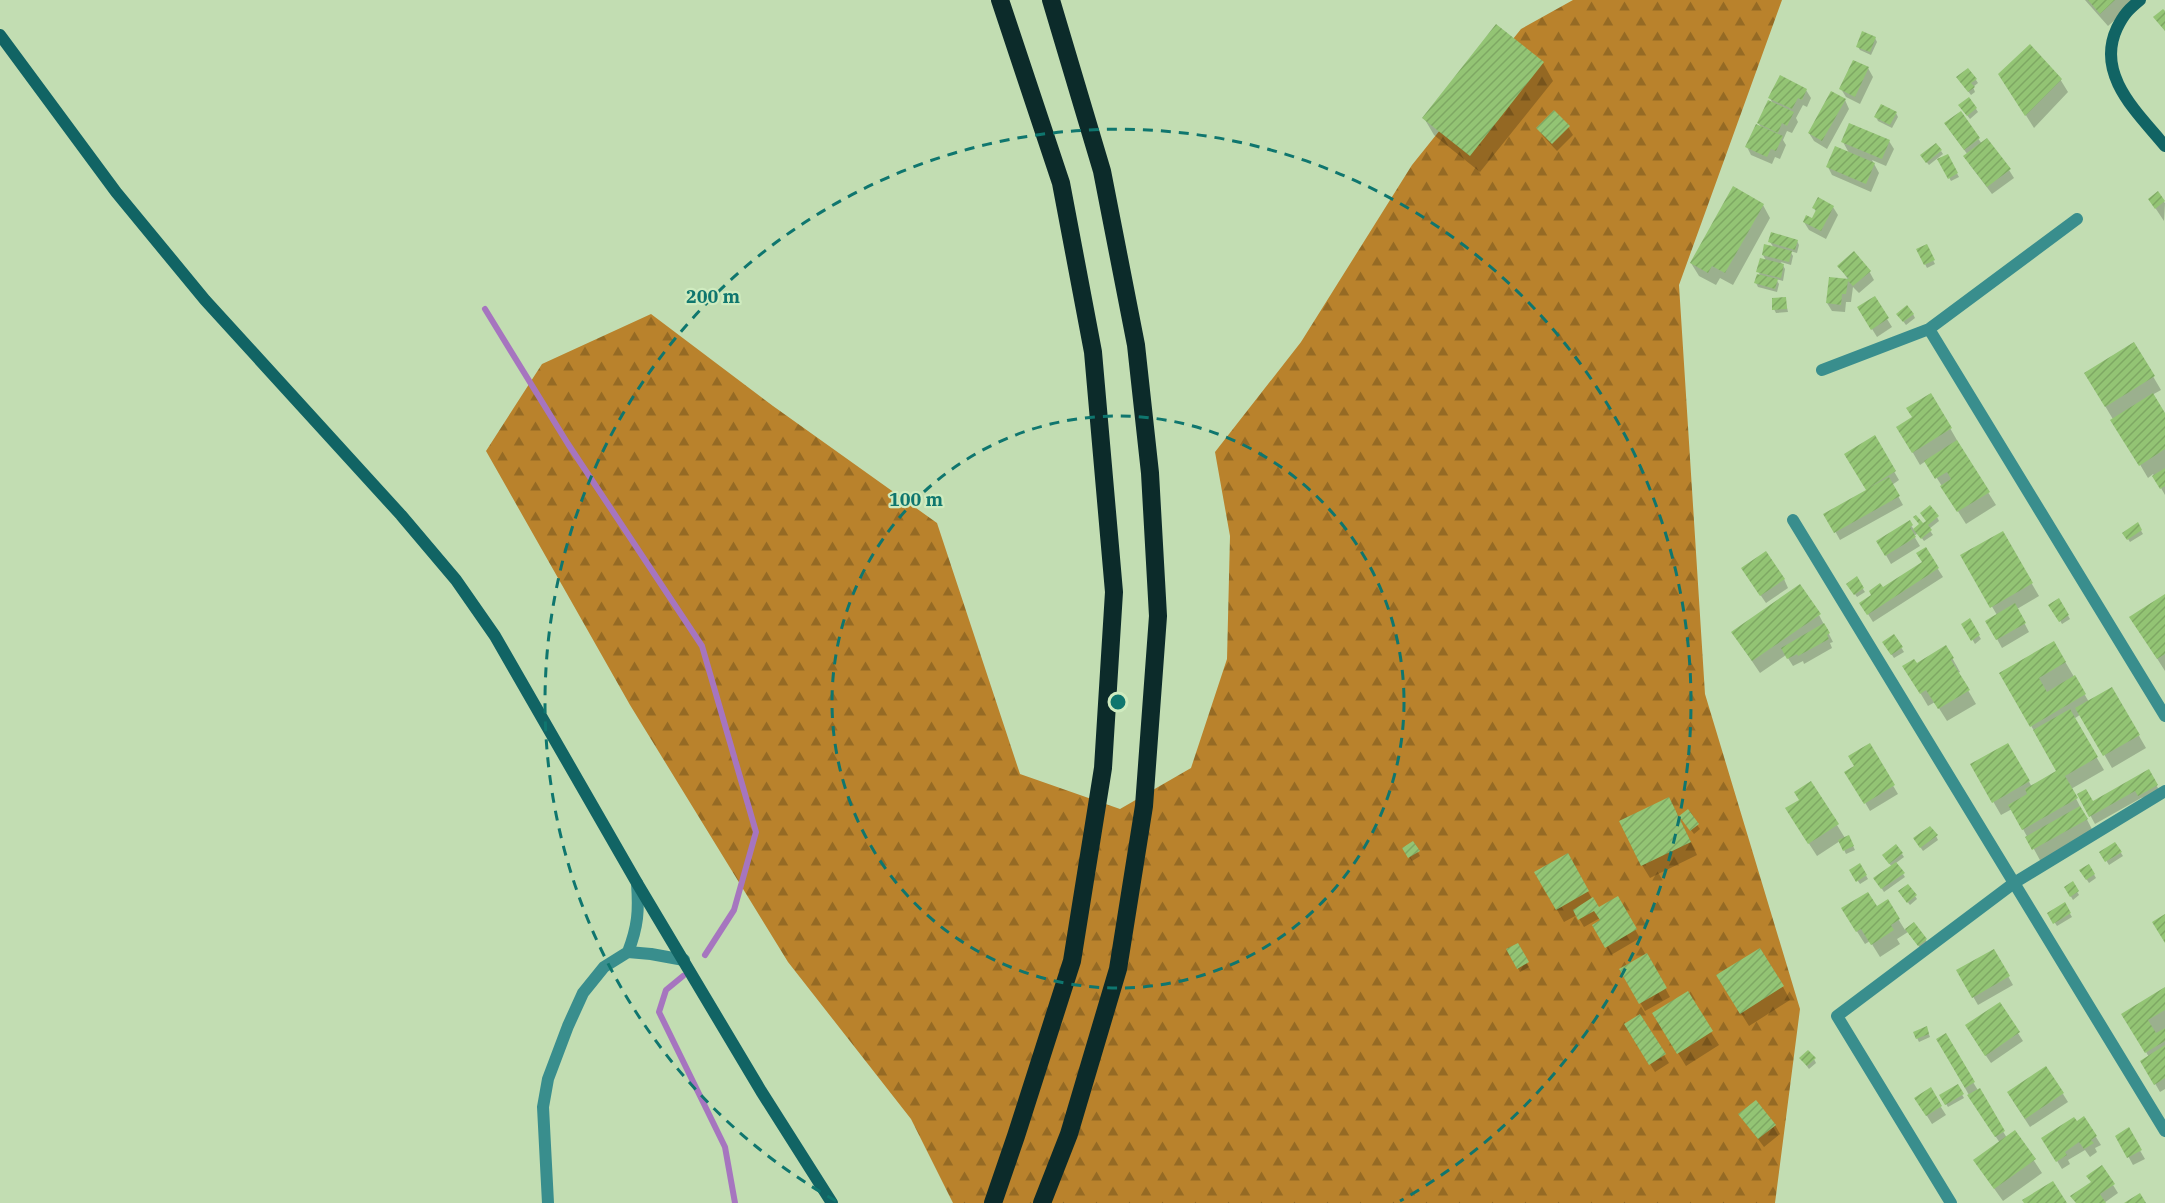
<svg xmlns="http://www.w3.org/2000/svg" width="2165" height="1203" font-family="'IBM Plex Serif',serif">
	<defs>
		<pattern id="forest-firs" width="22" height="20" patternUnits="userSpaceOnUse" patternTransform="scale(1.5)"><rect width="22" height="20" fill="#b9822c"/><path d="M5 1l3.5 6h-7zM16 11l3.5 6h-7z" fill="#956a24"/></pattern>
		<pattern id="building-hatch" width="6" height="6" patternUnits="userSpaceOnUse" patternTransform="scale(1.5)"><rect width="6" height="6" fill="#93c474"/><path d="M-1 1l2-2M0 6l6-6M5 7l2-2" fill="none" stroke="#7ea863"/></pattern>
	</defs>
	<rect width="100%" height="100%" fill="#c2ddb2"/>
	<path fill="url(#forest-firs)" d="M1573 0H1782L1679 285 1705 694 1800 1009 1775 1203H953L911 1119 788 962 630 705 486 451 542 364 651 314 773 406 937 523 1020 774 1120 809 1191 768 1227 659 1230 536 1215 452 1301 342 1412 165 1521 29Z"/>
	<path fill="#0003" d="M2085 0H2142L2124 12 2108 26Z
		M1875 38 1877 42 1871 55 1860 50 1858 47Z
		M1543 63 1553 81 1480 172 1434 135 1424 118Z
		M1868 68 1873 77 1860 104 1846 97 1841 89Z
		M2060 79 2068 92 2034 128 2008 87Z
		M1976 80 1978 83 1973 87 1975 92 1971 95 1960 81Z
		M1806 90 1811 98 1807 107 1803 105 1796 118 1798 122 1792 133 1787 131 1783 140 1786 145 1780 159 1775 157 1772 164 1751 155 1747 147 1762 128 1758 123 1773 104 1770 98Z
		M1845 100 1849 109 1827 149 1814 141 1809 133Z
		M1962 109H1976L1978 112 1970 119Z
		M1896 113 1898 117 1892 128 1878 121 1876 117Z
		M1960 113 1982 144 2009 170 2014 178 1992 194 1970 165 1968 155 1951 132Z
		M1568 127 1573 135 1557 151 1543 136 1538 128Z
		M1889 141 1894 149 1886 166 1872 160 1879 173 1871 192 1832 175 1828 167 1849 153 1843 142Z
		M1941 151 1943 154 1929 165 1924 159Z
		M1947 156 1959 177 1951 181 1939 160Z
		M2157 194 2165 203 2164 221 2150 200Z
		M1763 205 1770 218 1733 285 1720 278 1716 285 1699 276 1691 263Z
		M1833 207 1838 215 1826 239 1809 230 1804 222 1813 220 1817 213 1814 208Z
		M1797 241 1799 245 1797 253 1790 251 1793 256 1791 265 1781 262 1785 269 1783 281 1776 279 1779 284 1777 292 1758 287 1756 283 1761 277 1758 271 1767 262 1763 255 1774 248 1770 242Z
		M1926 246 1935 264 1927 268 1918 250Z
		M1839 266 1869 271 1874 280 1859 293 1853 287 1851 302H1846L1845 312 1832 311 1827 303 1831 278 1849 281Z
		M1785 298 1788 312 1776 313 1774 309Z
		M1874 298 1892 327 1877 337 1859 308Z
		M1913 314 1915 318 1906 325 1900 317Z
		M2134 344 2161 390 2152 395 2165 415V495L2153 474 2148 478 2086 374Z
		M1931 395 1958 442 1957 443 1996 505 1966 524 1926 461 1920 465 1898 427 1914 418Z
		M1874 437 1899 480 1892 485 1903 505 1840 540 1826 515 1867 491Z
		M1937 517 1939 521 1929 529 1933 535 1924 541 1918 533 1914 536 1920 546 1891 564 1878 541 1909 522 1914 530Z
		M2137 524 2143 534 2130 542 2124 533Z
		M2002 533 2039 596 2017 609 2029 632 2002 648 1987 621 1997 615 1962 556Z
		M1925 549 1943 577 1873 622 1861 603 1924 563Z
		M1748 577 1784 579 1788 588 1766 603Z
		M1856 579 1865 592 1857 597 1848 584Z
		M2165 596V671L2139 630Z
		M2059 600 2070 619 2062 624 2051 605Z
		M1819 615 1833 642 1830 643 1832 648 1804 664 1803 661 1793 666 1786 655 1760 673 1741 645Z
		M1969 620 1981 639 1975 644 1963 624Z
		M1894 636 1904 652 1894 658 1884 643Z
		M2054 643 2089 702 2112 689 2146 748 2112 768 2081 714 2074 719 2104 770 2071 789 2094 833 2041 862 2012 809 2001 815 1972 765 2008 745 2032 787 2058 772 2001 674Z
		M1946 647 1960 672 1958 673 1976 704 1947 721 1935 702 1928 706 1912 679 1917 665Z
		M1869 745 1898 794 1870 811 1847 772 1856 767Z
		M2149 771 2161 794 2141 798 2095 824 2079 795 2092 803Z
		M1811 783 1845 838 1850 840 1855 850 1846 854 1840 841 1817 856 1795 822 1800 800Z
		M1676 811 1697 855 1650 878 1642 865Z
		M1688 812 1700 829 1694 834 1681 817Z
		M1936 836 1938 840 1923 851 1917 842Z
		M1413 843 1420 856 1412 861 1404 849Z
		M2115 844 2123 856 2109 865 2101 852Z
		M1902 854 1904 857 1896 863 1905 877 1884 892 1875 878 1892 867 1886 859Z
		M1567 855 1598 909 1617 898 1640 938 1611 955 1594 926 1601 921 1600 918 1584 927 1577 915 1564 922 1536 873Z
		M1860 865 1868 879 1860 884 1851 871Z
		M2089 866 2096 878 2089 883 2081 871Z
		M2072 883 2079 895 2073 900 2066 888Z
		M1902 895 1915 896 1917 899 1910 905Z
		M1887 901 1905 930 1913 924 1928 943 1921 949 1908 932 1897 939 1900 944 1880 957 1870 941 1865 944 1851 922Z
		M2064 904 2072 917 2057 926 2049 914Z
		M1517 945 1529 967 1520 972 1508 950Z
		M1994 951 2013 985 1978 1005 1958 971Z
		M1647 955 1670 997 1645 1011 1621 969Z
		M1783 987 1790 1000 1749 1026 1726 989Z
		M2165 989V1089L2160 1092 2142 1061 2149 1057 2123 1014Z
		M1687 993 1719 1045 1686 1066 1662 1027Z
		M1999 1004 2023 1041 1991 1063 1971 1034Z
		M1640 1016 1669 1063 1655 1072 1626 1024Z
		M1928 1032 1930 1037 1919 1042 1917 1038Z
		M1945 1036 2007 1138 2015 1132 2042 1173 2003 1201 1983 1173 2000 1143 1974 1104 1938 1040Z
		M1814 1059 1816 1063 1809 1069 1803 1061Z
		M1957 1086 1964 1098 1948 1107 1941 1096Z
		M1930 1090 1946 1115 1932 1124 1916 1098Z
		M2063 1094 2068 1102 2030 1127 2013 1101Z
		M1740 1115 1775 1125 1780 1134 1764 1147Z
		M2084 1118 2101 1145 2095 1148 2097 1152 2090 1157 2085 1150 2068 1160 2070 1164 2062 1169 2043 1138Z
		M2128 1130 2145 1159 2133 1165 2117 1136Z
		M2113 1185 2118 1193 2104 1203H2076Z"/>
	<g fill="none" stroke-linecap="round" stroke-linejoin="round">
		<path stroke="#a675bf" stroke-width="6" d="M485 309 568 444 702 646 756 832 734 910 705 955
			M683 976 666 990 659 1012 725 1147 735 1203"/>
	</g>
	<path fill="url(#building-hatch)" d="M2088 0H2115L2100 14Z
		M2163 9 2165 11V31L2153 17Z
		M1496 24 1544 62 1470 156 1422 118Z
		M1862 31 1876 37 1870 52 1856 47Z
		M2030 44 2062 79 2025 116 1998 74Z
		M1853 60 1869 67 1855 97 1839 89Z
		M1968 68 1977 79 1971 83 1975 87 1968 92 1956 77Z
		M1780 75 1807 89 1802 100 1798 98 1792 109 1768 98Z
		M1831 91 1846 99 1822 141 1808 133Z
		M1969 97 1977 108 1967 116 1958 105Z
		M1768 100 1794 112 1787 126 1782 123 1778 133 1757 123Z
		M1881 104 1897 112 1890 125 1874 117Z
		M1554 110 1570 126 1552 144 1536 128Z
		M1961 111 1980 138 1964 150 1944 123Z
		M1849 123 1890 140 1882 159 1841 142Z
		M1756 124 1783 136 1776 151 1771 149 1767 157 1745 147Z
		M1987 138 2011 169 1987 187 1963 156Z
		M1936 143 1942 150 1926 163 1920 155Z
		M1835 146 1875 163 1866 184 1826 167Z
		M1948 154 1958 173 1948 179 1937 159Z
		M1733 186 1764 204 1725 273 1712 266 1708 273 1690 263Z
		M2158 191 2165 201 2155 209 2148 199Z
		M1818 197 1834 206 1821 231 1803 222 1806 215 1812 218 1816 210 1812 208Z
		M1771 232 1798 240 1795 250 1768 242Z
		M1764 244 1792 251 1789 262 1762 255Z
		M1927 244 1935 260 1924 265 1916 249Z
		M1854 251 1871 271 1853 286 1848 281 1846 294H1842L1841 305 1826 303 1829 277 1849 279 1837 266Z
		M1760 258 1784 264 1781 278 1756 272Z
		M1757 274 1778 279 1775 289 1754 283Z
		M1875 296 1889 318 1871 330 1857 307Z
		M1786 297 1787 309 1772 310V298Z
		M1907 305 1914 314 1903 322 1896 314Z
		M2134 342 2155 376 2105 407 2084 373Z
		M1931 393 1952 428 1912 453 1896 427 1912 417 1906 408Z
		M2153 393 2165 413V449L2139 466 2110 420Z
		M1875 435 1896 471 1868 488 1889 477 1900 496 1834 533 1823 514 1866 490 1844 454Z
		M1957 440 1990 492 1957 512 1940 486 1951 479 1947 472 1935 479 1924 461Z
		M2165 468V486L2160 489 2152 476Z
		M1930 505 1939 516 1928 525 1932 530 1921 539 1913 529 1919 524 1913 517 1916 515 1923 523 1926 521 1920 513Z
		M1910 520 1913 525 1910 527 1916 537 1885 556 1876 541Z
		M2138 522 2142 530 2127 540 2122 533Z
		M2003 531 2033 583 1990 608 1960 555Z
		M1926 547 1939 568 1867 615 1859 603 1871 595 1869 591 1880 583 1883 587 1922 562 1916 553Z
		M1766 551 1785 579 1760 596 1741 568Z
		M1857 576 1864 588 1854 595 1846 584Z
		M1800 584 1821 614 1752 661 1731 632Z
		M2165 594V654L2157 659 2129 617Z
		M2059 598 2069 615 2059 622 2048 605Z
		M2015 603 2026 623 1996 640 1985 621Z
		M1970 618 1980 635 1971 641 1961 624Z
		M1824 623 1830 633 1827 635 1829 639 1798 656 1797 654 1787 659 1781 648Z
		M1894 634 1903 647 1891 655 1882 642Z
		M2054 641 2066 662 2039 678 2047 692 2075 675 2086 694 2030 727 1999 673Z
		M1946 645 1954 658 1951 660 1970 690 1938 709 1926 690 1920 694 1902 666 1914 659 1917 663Z
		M2112 687 2140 735 2103 756 2075 708Z
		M2070 709 2098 757 2065 776 2078 798 2022 830 2008 805 2027 794 2025 789 2056 771 2033 730Z
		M1870 743 1895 785 1864 804 1844 772 1854 766 1848 756Z
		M2008 743 2030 781 1992 803 1970 764Z
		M2149 769 2158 785 2138 796 2135 791 2089 817 2077 794 2086 789 2093 801Z
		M1811 781 1839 824 1808 844 1785 808 1799 800 1794 792Z
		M1669 797 1691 842 1641 866 1619 821Z
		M2080 806 2088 819 2032 850 2025 837Z
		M1688 809 1699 824 1690 831 1679 816Z
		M1930 826 1938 835 1920 848 1913 838Z
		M1849 835 1854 846 1843 851 1838 840Z
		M1413 841 1420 851 1408 858 1402 848Z
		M2115 842 2122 852 2105 862 2099 852Z
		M1896 844 1903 853 1889 864 1882 855Z
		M1568 853 1589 891 1556 910 1534 872Z
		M1896 862 1905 873 1881 889 1873 878Z
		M1860 863 1867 875 1856 882 1849 870Z
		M2089 864 2095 874 2086 880 2079 870Z
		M2073 881 2079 891 2070 897 2064 887Z
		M1908 884 1917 895 1907 903 1898 891Z
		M1868 892 1877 906 1888 899 1900 919 1891 925 1894 930 1871 945 1861 929 1856 932 1841 908Z
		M1618 896 1637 929 1605 948 1592 925 1600 920 1594 911 1578 920 1573 910 1593 897 1599 907Z
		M2065 902 2071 913 2053 924 2047 913Z
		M2165 914V943L2152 922Z
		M1914 922 1927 939 1918 946 1905 929Z
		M1518 943 1529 962 1517 969 1506 949Z
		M1760 948 1784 986 1740 1014 1716 975Z
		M1994 949 2010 976 1972 998 1956 970Z
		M1647 953 1667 988 1639 1004 1619 969Z
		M2165 987V1010L2148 1020 2156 1033 2165 1028V1041L2145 1053 2121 1014Z
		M1688 991 1713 1031 1677 1054 1652 1013Z
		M2000 1002 2020 1032 1985 1056 1965 1025Z
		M1640 1014 1666 1054 1649 1065 1624 1024Z
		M1927 1026 1929 1034 1916 1039 1913 1032Z
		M1946 1033 1975 1082 1965 1088 1936 1039Z
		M2165 1045V1078L2154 1085 2140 1061Z
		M1808 1050 1816 1058 1807 1066 1799 1058Z
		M2046 1066 2064 1093 2025 1119 2007 1092Z
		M1958 1084 1964 1094 1945 1105 1939 1095Z
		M1931 1087 1942 1106 1926 1116 1914 1098Z
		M1980 1088 2005 1131 1995 1137 1967 1095Z
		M1756 1100 1776 1125 1758 1139 1738 1114Z
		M2084 1116 2097 1136 2091 1140 2094 1143 2084 1149 2079 1142 2065 1152 2067 1155 2056 1162 2041 1138 2074 1117 2077 1121Z
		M2129 1127 2142 1150 2127 1158 2115 1136Z
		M2015 1130 2036 1159 1994 1189 1973 1160Z
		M2102 1165 2115 1184 2100 1194 2106 1203H2076L2070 1196 2091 1182 2086 1176Z
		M2053 1181 2067 1203H2024L2022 1200Z
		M2140 1193 2146 1203H2124Z"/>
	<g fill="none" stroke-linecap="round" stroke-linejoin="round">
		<path stroke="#398e8d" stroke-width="12" d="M1929 329 2165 716
			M1822 370 1929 329 2077 219
			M1793 520 2165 1131
			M628 952C638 926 639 911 637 883
			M548 1203 543 1107 548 1079 568 1026 583 993 604 967 628 952 651 954 684 960
			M1951 1203 1837 1016 2014 883 2165 791"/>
		<path stroke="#116464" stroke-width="12" d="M2140 0C2128 10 2124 14 2117 28 2095 75 2138 113 2165 146
			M0 35 116 192 205 300 401 515 456 580 495 636 637 883 761 1091 832 1203"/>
		<path stroke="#0c2b2a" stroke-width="18" d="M993 1203 1016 1136 1072 961 1103 768 1114 592 1093 352 1061 183 1000 0
			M1042 1203 1069 1134 1118 969 1144 806 1158 616 1150 473 1136 345 1102 171 1051 0"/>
	</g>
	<g fill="none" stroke="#0f766e" stroke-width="3" stroke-dasharray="10 8">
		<circle cx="1118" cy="702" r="286"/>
		<path d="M836 1201A573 573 0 1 1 1400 1201"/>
	</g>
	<circle cx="1118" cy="702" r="9" fill="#0f766e" stroke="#cfebbf" stroke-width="3"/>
	<g font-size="18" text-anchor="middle" font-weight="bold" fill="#0f766e" stroke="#cfebbf" stroke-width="4.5" stroke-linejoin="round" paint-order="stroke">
		<text x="713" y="303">200 m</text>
		<text x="916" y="506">100 m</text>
	</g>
</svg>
